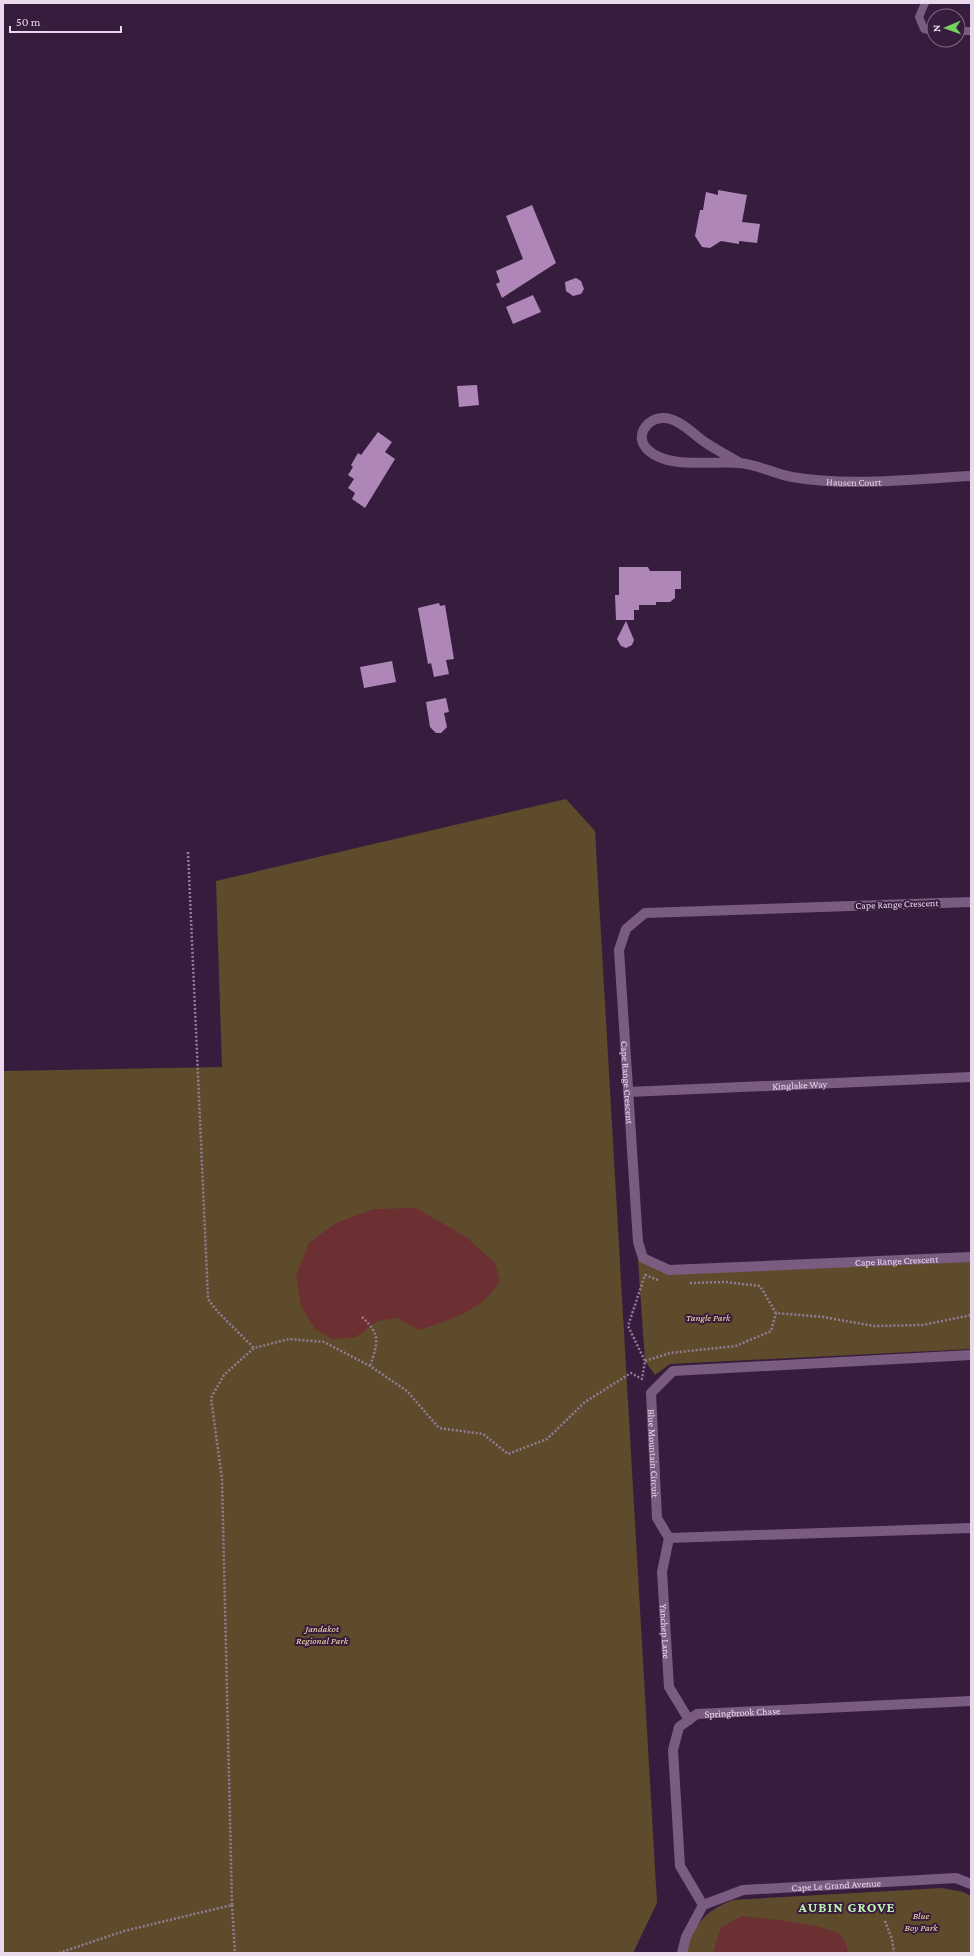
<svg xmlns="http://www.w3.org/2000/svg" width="974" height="1956" font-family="'Crimson Pro',serif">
	<rect width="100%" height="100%" fill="#371d3d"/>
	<path fill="#5e4b2c" d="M566 799 595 831 657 1903 633 1953H3V1071L222 1067 216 881Z
		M638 1260 668 1274 971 1261V1349L670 1364 655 1375 645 1361Z
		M942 1888 963 1892 971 1896V1953H686C693 1925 706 1910 733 1900Z"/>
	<path fill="#6c3032" d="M416 1208 466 1237 495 1263 500 1280C496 1286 492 1293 487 1298 469 1314 442 1323 419 1330L397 1318 377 1321 356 1337 333 1339 315 1329 301 1306 296 1276 309 1243 336 1223 374 1209Z
		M742 1916C763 1919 827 1923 841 1936 845 1940 847 1947 848 1953H713L721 1927Z"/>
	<path fill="#ae86b8" d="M718 190 747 195 742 222 760 224 757 243 739 241V244L721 241 710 248 702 247 695 236 700 210H703L706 192 718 195Z
		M532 205 556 263 502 298 496 284 500 282 496 271 523 259 506 216Z
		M576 278 581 281 584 289 581 294 573 296 566 291 565 282Z
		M533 295 541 312 513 324 506 307Z
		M477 385 479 405 459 407 457 386Z
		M378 432 392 442 385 452 395 459 365 508 352 499 355 493 348 488 354 479 348 475 353 467 351 465 358 453 361 455Z
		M619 567H648L650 571H681V589H675V598L670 602H656V605H639V610H634V620H616L615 595H619Z
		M439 603 440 606 445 605 454 659 446 660 449 674 434 677 431 663 428 664 418 608Z
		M626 621 634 640 632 645 626 648 621 646 617 639Z
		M392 661 396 682 364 688 360 667Z
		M446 698 449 712 444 713 447 727 441 733H436L430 727 426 702Z"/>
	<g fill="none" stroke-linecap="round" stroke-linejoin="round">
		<path stroke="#927c96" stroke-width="2.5" stroke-dasharray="2 2" stroke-linecap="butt" d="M188 852 208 1299 217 1311 254 1348
			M690 1283 725 1282 760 1286 776 1313 823 1317 874 1326 923 1325 971 1315
			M362 1317C381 1335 378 1342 370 1366
			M645 1361 670 1353 736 1346 771 1331 776 1313
			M232 1905 235 1953
			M885 1921 892 1939 894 1953
			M59 1953 124 1931 232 1905 222 1479 211 1398 224 1375 254 1348 289 1339 324 1342 370 1366 407 1391 439 1428 483 1434 508 1454 547 1439 585 1402 631 1373 642 1379 645 1361 628 1326 645 1275 658 1280"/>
		<path stroke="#795c7f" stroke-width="8" d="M925 3 919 17 924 29 934 31
			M958 31H971"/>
		<g stroke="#795c7f" stroke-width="10">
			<path id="s1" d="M740 463C728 456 717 450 706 443 693 434 678 417 662 418 646 419 634 437 648 450 669 470 714 460 739 463 757 464 774 474 792 477 849 487 914 479 971 476"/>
			<path id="s2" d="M971 902 645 913 626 929 619 950 638 1242 643 1258 669 1270 971 1257"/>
			<path id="s3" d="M628 1092 971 1077"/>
			<path id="s4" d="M971 1355 673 1371 651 1393 657 1518 669 1538 971 1528"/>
			<path id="s5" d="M669 1538 662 1572 669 1687 689 1720"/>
			<path id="s6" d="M703 1905 680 1866 673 1750 679 1727 697 1714 971 1701"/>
			<path id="s7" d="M703 1905 743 1890 956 1878 971 1884"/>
			<path d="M682 1953 686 1937 703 1905"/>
		</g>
	</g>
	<g text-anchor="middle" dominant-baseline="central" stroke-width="4" stroke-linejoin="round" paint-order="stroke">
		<g font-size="10" fill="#ead9ed" stroke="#371d3d">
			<text stroke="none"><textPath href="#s1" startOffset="347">Hausen Court</textPath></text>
			<text transform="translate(897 904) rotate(-2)">Cape Range Crescent</text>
			<text stroke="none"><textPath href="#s2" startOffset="506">Cape Range Crescent</textPath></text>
			<text stroke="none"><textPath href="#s3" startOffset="172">Kinglake Way</textPath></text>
			<text stroke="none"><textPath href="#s2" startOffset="939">Cape Range Crescent</textPath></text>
			<text stroke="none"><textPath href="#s4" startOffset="390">Blue Mountain Circuit</textPath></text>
			<text stroke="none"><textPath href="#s5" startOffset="94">Yanchep Lane</textPath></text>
			<text stroke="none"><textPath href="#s6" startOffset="253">Springbrook Chase</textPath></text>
			<text stroke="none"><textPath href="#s7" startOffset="136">Cape Le Grand Avenue</textPath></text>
		</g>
		<g font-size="10" font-style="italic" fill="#f9dcad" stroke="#371d3d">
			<text x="708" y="1317">Tangle Park</text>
			<text x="322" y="1628">Jandakot<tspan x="322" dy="12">Regional Park</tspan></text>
			<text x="921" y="1915">Blue<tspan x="921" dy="12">Boy Park</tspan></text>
		</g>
		<g font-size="14" font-weight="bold" letter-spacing="1" fill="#bef2b3" stroke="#371d3d">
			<text x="847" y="1907">AUBIN GROVE</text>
		</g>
	</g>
	<rect width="974" height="1956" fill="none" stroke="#ead9ed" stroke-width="8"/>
	<g transform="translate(946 28) rotate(268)"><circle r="19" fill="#371d3d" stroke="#7f6883"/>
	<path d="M0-3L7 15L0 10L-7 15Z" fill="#73d25c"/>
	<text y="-6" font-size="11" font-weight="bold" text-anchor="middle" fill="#ead9ed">N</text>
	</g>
	<path d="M10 26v6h111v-6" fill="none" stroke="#ead9ed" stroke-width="2"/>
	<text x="16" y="26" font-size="12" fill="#ead9ed" stroke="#371d3d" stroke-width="3" paint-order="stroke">50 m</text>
</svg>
